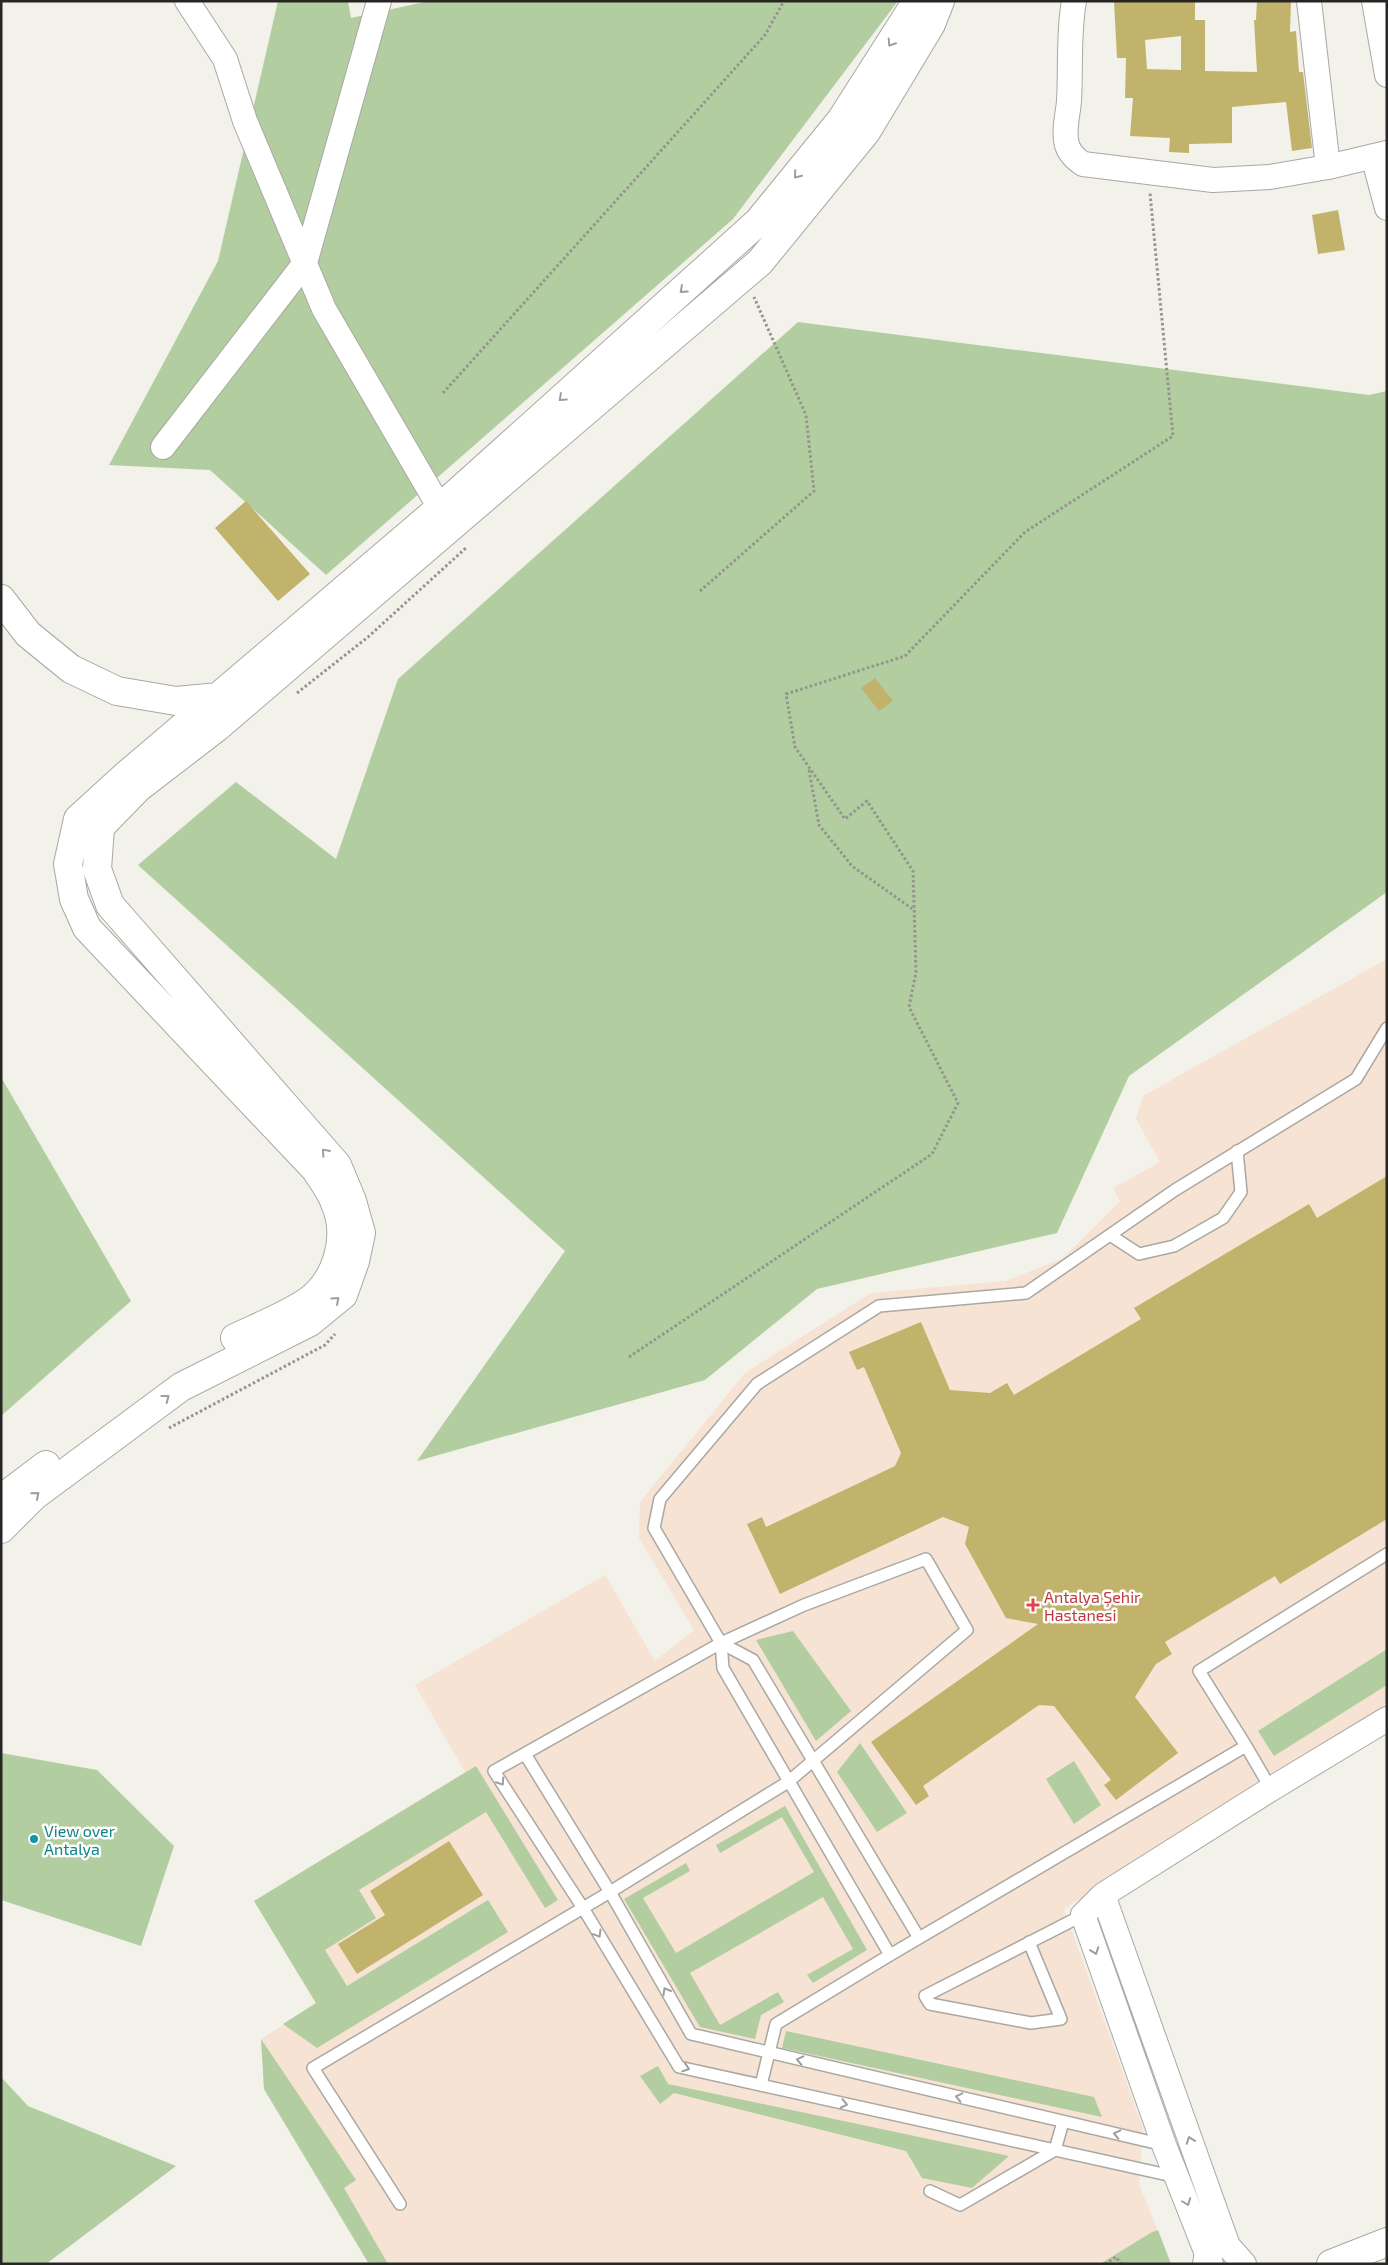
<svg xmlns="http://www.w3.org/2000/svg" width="1388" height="2265" font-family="'Exo 2',sans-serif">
	<rect width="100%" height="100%" fill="#f2f1ea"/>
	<path fill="#f6e3d3" d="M1387 959V1706L1064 1909 1143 2128 1139 2184 1171 2264H369L264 2089 261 2039 316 2004 254 1901 465 1772 415 1685 605 1575 655 1661 694 1630 639 1538 640 1502 745 1373 871 1293 1006 1281 1063 1258 1120 1201 1113 1188 1160 1162 1136 1119 1143 1096Z"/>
	<path fill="#b2cea0" d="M278 1H348L351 18 429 1H898L733 219 326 575 210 470 109 465 218 261Z
		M798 322 1369 395 1387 391V892L1129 1076 1057 1233 817 1289 705 1380 417 1461 565 1251 138 865 236 782 336 859 398 679Z
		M1 1077 131 1301 1 1416Z
		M793 1631 851 1711 816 1741 756 1640Z
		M1387 1649V1685L1274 1756 1258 1731Z
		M860 1743 907 1813 877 1832 837 1772Z
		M1 1753 97 1770 174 1846 141 1946 1 1900Z
		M1074 1761 1101 1805 1074 1824 1046 1779Z
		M476 1766 558 1900 545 1908 486 1812 359 1890 376 1918 325 1950 347 1986 488 1900 508 1932 317 2048 283 2024 316 2003 254 1901Z
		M785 1806 867 1950 813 1983 807 1975 853 1949 823 1897 690 1973 720 2025 778 1992 784 2002 761 2015 755 2039 700 2027 624 1899 686 1863 690 1871 643 1898 676 1953 814 1872 782 1817 720 1853 716 1845Z
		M786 2031 1094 2097 1102 2117 782 2048Z
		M261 2039 356 2180 344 2188 388 2264H369L264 2089Z
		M658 2066 668 2084 1009 2156 972 2188 922 2178 906 2151 674 2093 660 2104 640 2076Z
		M1 2077 28 2106 176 2166 46 2264H1Z
		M1158 2230 1171 2264H1100L1152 2232Z"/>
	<path fill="#c1b36b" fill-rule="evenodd" d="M1114 1H1195V20H1205V71L1257 72 1254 20H1256L1257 1H1291L1290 32 1296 31 1299 72H1303L1312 148 1292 151 1286 102 1232 107V143L1189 144V153L1169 152 1170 138 1130 136 1133 98H1125L1126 58H1117ZM1181 36V70L1147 69 1145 40Z
		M1338 210 1345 250 1318 254 1312 215Z
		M246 501 310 574 278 601 215 528Z
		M875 678 893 701 879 711 861 688Z
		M1387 1176V1519L1280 1584 1275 1576 1165 1642 1172 1654 1156 1664 1135 1697 1178 1753 1116 1800 1104 1785 1111 1780 1054 1706 1039 1705 923 1786 929 1796 916 1805 871 1742 1038 1624 1006 1618 965 1544 969 1527 943 1517 780 1594 747 1524 762 1517 766 1527 895 1466 901 1453 864 1367 857 1370 849 1352 921 1322 950 1390 990 1393 1007 1383 1014 1395 1141 1319 1134 1308 1309 1204 1317 1218Z
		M449 1841 483 1895 357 1974 338 1944 385 1915 370 1891Z"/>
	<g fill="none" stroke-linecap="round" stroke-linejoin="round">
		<defs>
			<path id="lane" d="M1110 1235 1139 1254 1174 1246 1223 1218 1241 1192 1237 1151
				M721 1643 753 1660 919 1938
				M1246 1746 1199 1671 1387 1554
				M525 1754 610 1892 691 2034 1164 2145
				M1271 1789 1246 1746 890 1955 723 1668 721 1643 654 1528 660 1499 757 1384 879 1306 1026 1293 1175 1190 1356 1079 1387 1028
				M1029 1942 1061 2019 1031 2023 930 2004 925 1996 1083 1915
				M761 2085 776 2024 890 1955
				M930 2191 960 2205 1055 2150 1063 2122
				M400 2204 313 2068 610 1892 788 1782 967 1630 926 1559 804 1605 721 1643 494 1771 583 1908 679 2067 1177 2177"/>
			<path id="street" d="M187 1 225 59 245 121 324 309 440 508
				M1074 1C1068 34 1071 68 1069 101 1068 114 1064 127 1066 140 1067 151 1074 158 1083 164L1213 180 1270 177 1328 167 1387 153
				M1309 1 1328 167
				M1374 1 1387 75
				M1373 156 1387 208
				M163 447 305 263 379 1
				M1103 1895 1228 2246 1244 2264
				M1211 2264 1164 2145 1083 1915 1103 1895 1271 1789 1387 1719"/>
			<path id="secondary" d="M1 599 28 634 71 669 117 691 176 701 219 697
				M235 1338C258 1327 286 1316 307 1302 337 1281 350 1237 335 1203 331 1191 322 1180 316 1170L87 928 74 899 68 864 78 819 124 777 440 508 758 222 841 120 917 1
				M1 1499 46 1465
				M1 1529 34 1496 181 1387 310 1322 343 1295 355 1261 361 1233 352 1201 337 1165 110 905 97 869 100 827 138 788 216 728 760 262 866 132 931 24 940 1"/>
			<path id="primary" d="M1207 2264 1208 2258
				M1331 2264 1387 2242"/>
		</defs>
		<use href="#lane" stroke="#a9a8a2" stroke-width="14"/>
		<use href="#street" stroke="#a9a8a2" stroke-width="26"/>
		<use href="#secondary" stroke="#a9a8a2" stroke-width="30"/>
		<use href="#primary" stroke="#a9a8a2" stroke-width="30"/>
		<path stroke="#94938e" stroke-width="3" stroke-dasharray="2.5 2.5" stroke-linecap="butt" d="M443 393 765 35 784 1
			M700 591 814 491 806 415 754 297
			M297 693 368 637 467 547
			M809 770 819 825 852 866 914 910
			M629 1357 932 1154 958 1103 909 1007 916 972 913 871 867 801 845 819 795 747 786 694 905 656 1025 532 1173 436 1150 193
			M169 1428 325 1345 335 1334
			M1105 2264 1116 2257 1121 2264"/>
		<use href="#lane" stroke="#fff" stroke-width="11"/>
		<use href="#street" stroke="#fff" stroke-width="24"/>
		<use href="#secondary" stroke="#fff" stroke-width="28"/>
		<use href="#primary" stroke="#fff" stroke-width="28"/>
	</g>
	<defs><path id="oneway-chevron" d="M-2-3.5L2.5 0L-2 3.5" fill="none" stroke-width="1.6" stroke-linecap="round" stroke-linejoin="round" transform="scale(1.25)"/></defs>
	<g stroke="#9e9d9c">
		<use href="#oneway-chevron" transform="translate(891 43) rotate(123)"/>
		<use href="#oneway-chevron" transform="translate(797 175) rotate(129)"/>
		<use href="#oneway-chevron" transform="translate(683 290) rotate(138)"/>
		<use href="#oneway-chevron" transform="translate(562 398) rotate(138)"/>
		<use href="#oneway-chevron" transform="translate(325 1152) rotate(-131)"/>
		<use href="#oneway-chevron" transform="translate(336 1300) rotate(-42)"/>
		<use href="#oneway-chevron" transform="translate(166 1398) rotate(-37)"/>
		<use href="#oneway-chevron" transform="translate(36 1495) rotate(-40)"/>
		<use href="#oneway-chevron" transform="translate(501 1782) rotate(57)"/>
		<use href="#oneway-chevron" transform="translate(598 1934) rotate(59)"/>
		<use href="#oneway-chevron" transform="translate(1095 1951) rotate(70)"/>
		<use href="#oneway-chevron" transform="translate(666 1991) rotate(-120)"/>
		<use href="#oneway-chevron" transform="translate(800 2060) rotate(-167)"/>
		<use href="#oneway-chevron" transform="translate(686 2068) rotate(18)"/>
		<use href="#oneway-chevron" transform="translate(959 2097) rotate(-167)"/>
		<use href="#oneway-chevron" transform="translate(844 2104) rotate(12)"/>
		<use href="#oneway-chevron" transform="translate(1117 2134) rotate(-167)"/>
		<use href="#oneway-chevron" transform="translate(1190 2140) rotate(-110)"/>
		<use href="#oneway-chevron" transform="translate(1187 2202) rotate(69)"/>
	</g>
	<path fill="#e0444e" stroke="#fffefa" stroke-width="2" d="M1030.5 1597.5h5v5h5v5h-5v5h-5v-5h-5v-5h5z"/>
	<circle fill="#0f9aa8" stroke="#fffefa" stroke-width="2" cx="34" cy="1839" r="5"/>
	<g text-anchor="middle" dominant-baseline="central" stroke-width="5" stroke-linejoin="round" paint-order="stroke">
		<g font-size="16" fill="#be3a42" stroke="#fffefa" text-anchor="start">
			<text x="1044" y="1596">Antalya Şehir<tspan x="1044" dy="18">Hastanesi</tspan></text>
		</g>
		<g font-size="16" fill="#0d838f" stroke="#fffefa" text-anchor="start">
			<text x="44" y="1830">View over<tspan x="44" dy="18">Antalya</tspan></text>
		</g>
	</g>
	<rect width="1388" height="2265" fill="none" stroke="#272624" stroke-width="5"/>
</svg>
